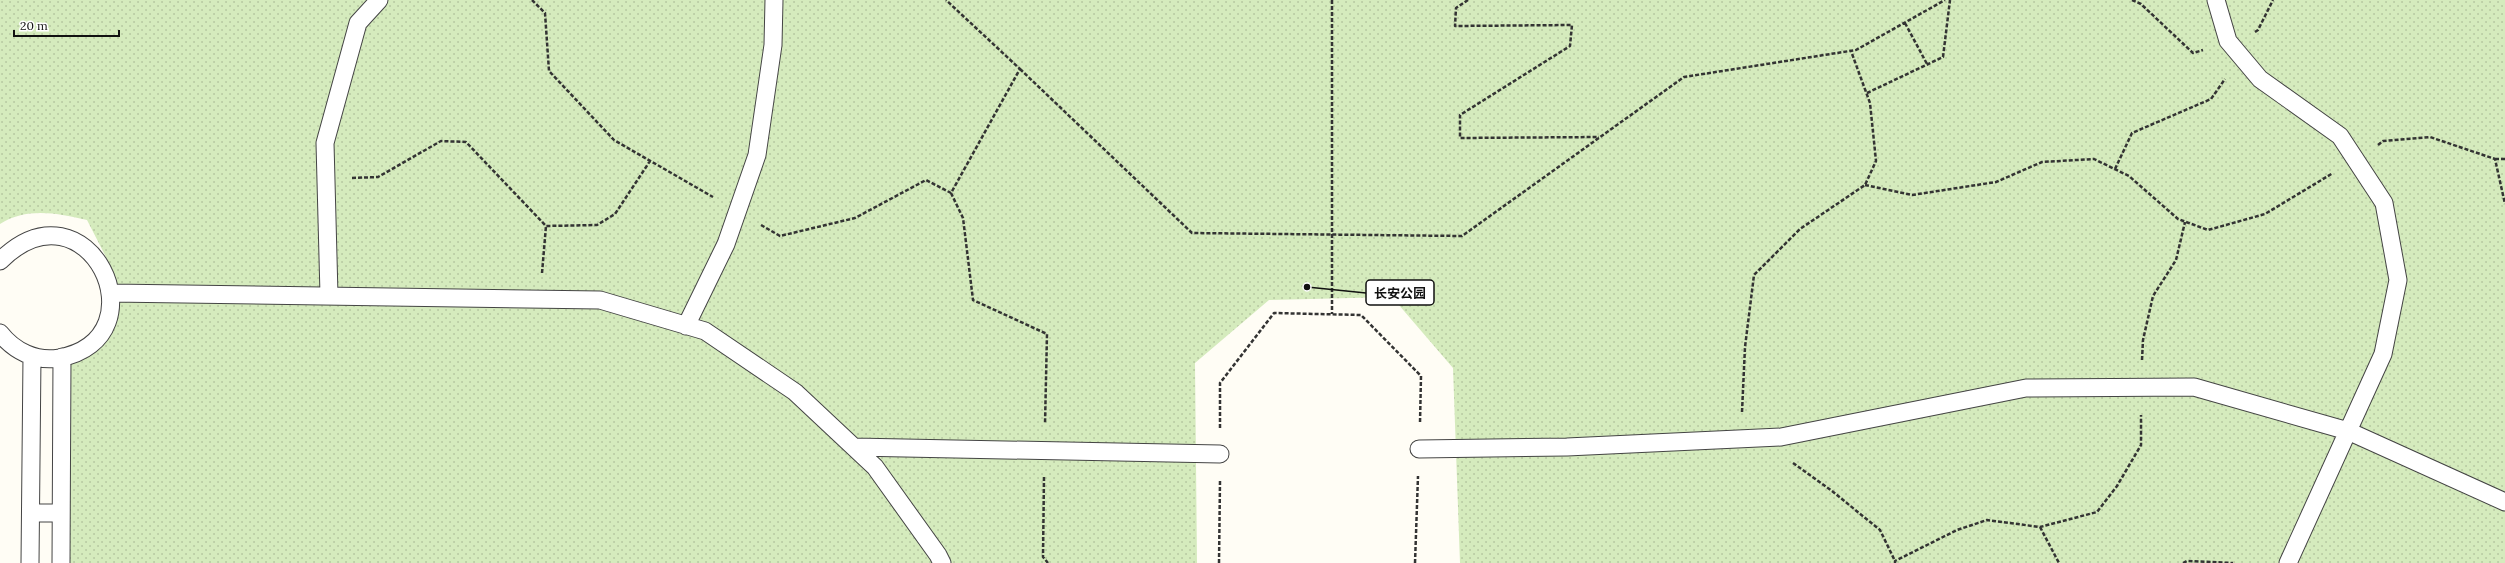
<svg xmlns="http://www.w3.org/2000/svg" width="2505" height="563" font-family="Lora,'Noto Sans SC',serif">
	<defs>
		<pattern id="park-dots" width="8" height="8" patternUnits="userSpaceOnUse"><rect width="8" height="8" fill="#d5ebbd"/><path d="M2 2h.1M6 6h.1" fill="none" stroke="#b6c8a1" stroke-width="1.8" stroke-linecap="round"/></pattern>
	</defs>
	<rect width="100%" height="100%" fill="#fffdf5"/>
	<path fill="url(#park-dots)" d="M0 0H2505V563H1460L1453 368 1392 297 1269 300 1195 363 1197 563H57L56 365 106 319 111 278 107 259 87 220C58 213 26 207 0 224Z"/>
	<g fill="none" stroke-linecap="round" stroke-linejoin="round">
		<defs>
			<path id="lane" d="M2216 0 2228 41 2260 79 2340 136 2384 203 2398 280 2383 354 2288 563
				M0 261C87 174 166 338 59 358 36 362 14 351 0 333
				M111 293 600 300 705 331 795 392 875 467 938 555 942 563
				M329 295 325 143 358 23 379 0
				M686 326 726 244 757 155 773 45 774 0
				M854 447 1220 454
				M1419 449 1567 447 1781 437 2026 388 2194 387 2348 431 2505 502
				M31 513H61
				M30 563 32 356
				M61 563 62 357"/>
		</defs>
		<use href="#lane" stroke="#444" stroke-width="19"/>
		<path stroke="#333" stroke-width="2.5" stroke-dasharray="4 2" stroke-linecap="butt" d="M532 0 545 13 549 71 614 140 713 197
			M1332 0V314
			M1468 0 1456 8 1455 26 1572 25 1570 46 1460 115V138L1599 137
			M2132 0 2141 4 2193 53 2203 50
			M1905 23 1927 64
			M2255 32 2258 30 2273 0
			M1020 69 1192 233 1462 236 1684 77 1856 50 1945 0
			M1867 93 1943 57 1950 0
			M2378 145 2383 141 2430 137 2495 159 2505 204
			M2495 159H2505
			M2115 169 2132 133 2211 99 2225 79
			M352 178 378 177 441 141 466 142 546 226 597 225 615 214 650 161
			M1865 185 1912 195 1996 182 2042 162 2094 159 2129 176 2178 219 2208 230 2265 214 2333 173
			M951 193 963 218 973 300 1047 334 1045 424
			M761 225 780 236 855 218 926 180 951 193 1020 69 946 0
			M542 273 546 226
			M2142 360 2143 340 2153 296 2176 260 2185 222
			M1742 412 1745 347 1754 275 1800 229 1865 185 1876 161 1870 103 1851 51
			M1220 428V383L1274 313 1361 315 1421 376 1420 423
			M1793 463 1832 491 1880 530 1895 561
			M1044 477 1043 557 1048 563
			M2040 527 2059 563
			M1219 563 1220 481
			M1415 563 1418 476
			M1895 563V561L1957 530 1987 520 2040 527 2097 512 2117 486 2141 445V415
			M2183 563 2187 561 2233 563"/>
		<use href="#lane" stroke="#fff" stroke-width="17"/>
	</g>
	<path fill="none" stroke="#111" stroke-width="1.5" d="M1307 287L1366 293"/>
	<circle fill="#111" stroke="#fff" stroke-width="1.5" cx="1307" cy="287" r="4"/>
	<rect fill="#fff" stroke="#111" stroke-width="1.5" x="1366" y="280" width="68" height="25" rx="4"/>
	<g font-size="13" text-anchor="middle" font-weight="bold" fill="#111">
		<text x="1400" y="298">长安公园</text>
	</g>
	<path d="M14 30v6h105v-6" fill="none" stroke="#111111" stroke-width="2"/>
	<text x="20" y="30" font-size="12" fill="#111111" stroke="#ffffff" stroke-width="3" paint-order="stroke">20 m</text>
</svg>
